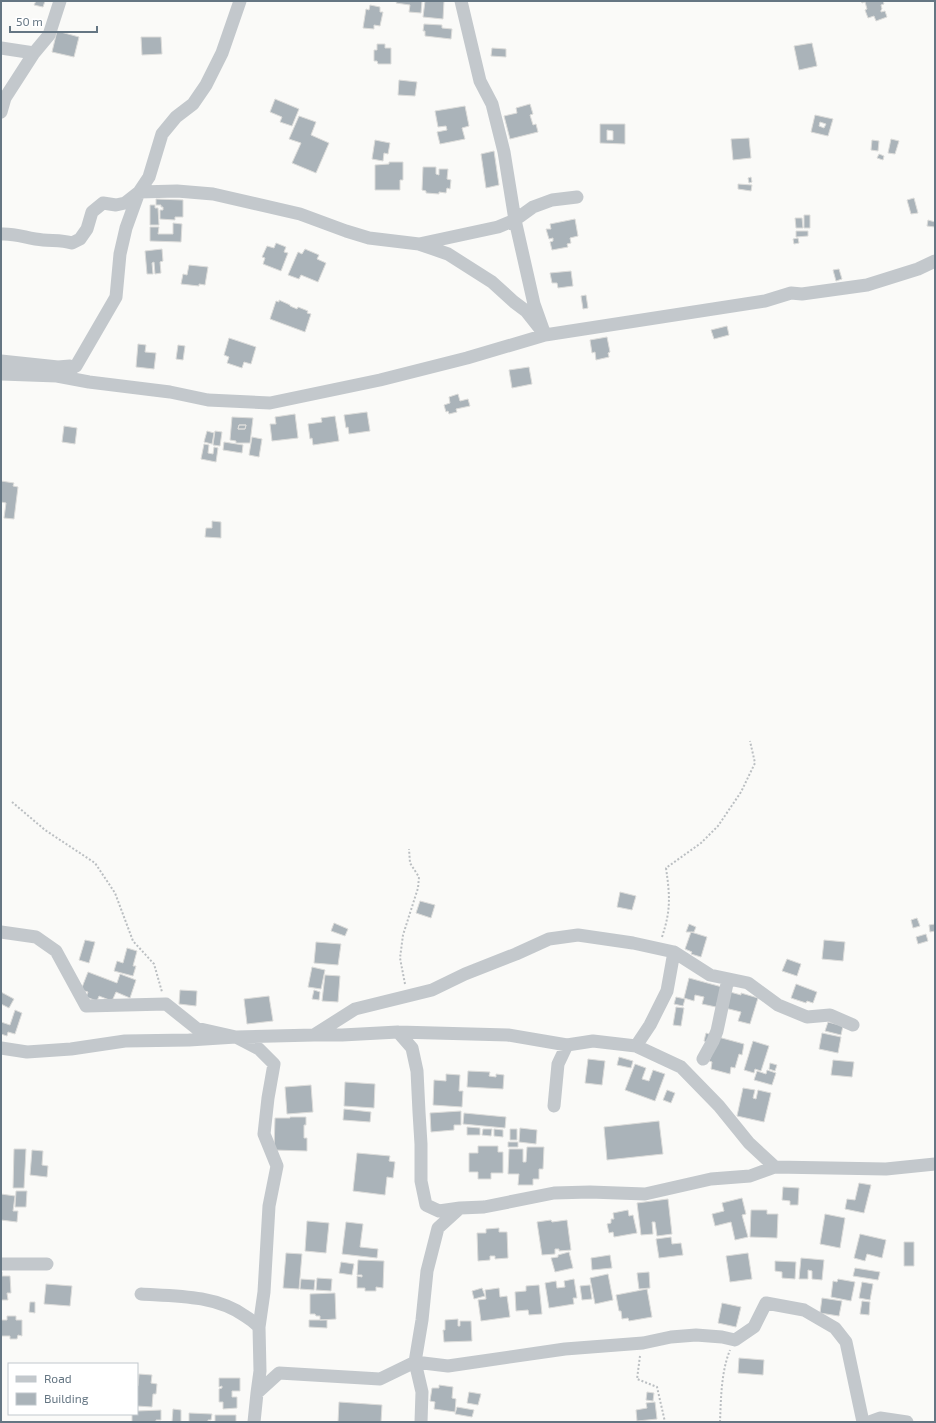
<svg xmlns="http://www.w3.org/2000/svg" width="936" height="1423" font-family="'Exo 2',sans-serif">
	<rect width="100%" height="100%" fill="#fafaf8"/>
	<path fill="#aab3b9" stroke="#dcdcda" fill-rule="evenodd" d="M36 1H45L43 7 34 5Z
		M397 1H422L421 13 409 12 410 5 396 3Z
		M425 1H444L443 19 423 17Z
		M861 1H883L884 4 881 5 882 9 881 10V12L885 11 887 17 876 21 874 16 868 18 865 10 867 9 865 2 862 3Z
		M370 5 380 7V12H383L380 26 374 25V29L363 28 366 9 369 10Z
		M424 24 442 25V28L452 29 451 39 425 36V31H423Z
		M57 31 79 37 74 57 52 52Z
		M141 37H161L162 54 142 55Z
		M812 43 817 66 799 70 794 46Z
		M377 44H385V48H391V64H378L377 61H374V50H377Z
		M492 48 506 49V57L491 56Z
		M399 80 417 82 415 96 398 95Z
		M275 99 299 109 292 126 280 122 282 117 270 112Z
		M530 104 533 114 530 115 533 125 536 124 538 132 510 139 504 116 517 113 516 108Z
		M465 106 469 126 462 128 465 139 440 144 437 132 447 130 446 126 438 127 435 111Z
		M815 115 833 119 828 136 811 132ZM820 122 826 124 824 128 819 126Z
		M299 116 316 122 311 135 329 143 316 173 292 163 301 143 289 139Z
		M600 124H625V144L600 143ZM607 130 613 131V140H607Z
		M749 138 751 158 733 160 731 139Z
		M891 139 899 141 895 154 888 153Z
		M375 140 390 143 388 154 384 153 383 161 372 159Z
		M872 140 879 141 878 151 871 150Z
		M494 151 499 185 486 188 481 154Z
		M879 154 884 156 883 160 877 158Z
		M389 162H403V180H400V190H375V165L389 164Z
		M423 167H436V174L439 175V169H448L447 179 451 180 450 189 447 188 446 193 439 192V194L426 193V191L422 190Z
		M751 177 752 182 749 183 748 178Z
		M738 184 752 185 751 191 738 189Z
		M914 198 918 213 911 214 907 200Z
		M156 199 183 200V217H175V220L160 219V210H163V207H161V205H156Z
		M150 205H155V208H158L159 225H150Z
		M804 215H810V228H804Z
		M795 218H802L803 228H796Z
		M575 219 578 236 570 238 571 243 567 244 568 247 552 250 550 242 553 241V238L549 239 546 229H551L550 224Z
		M928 220 935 222V227L927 226Z
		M173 223 182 224 181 242 150 241V227H159L158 234H173Z
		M796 231H808V236L796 237Z
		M798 238 799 243 794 244 793 239Z
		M276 243 286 247 284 252 288 253 281 271 263 264 265 258 262 257 267 246 274 248Z
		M162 249 163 261 160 262 161 273 155 274 154 262 152 263 153 274H147L145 251Z
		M305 249 319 255 317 259 326 263 318 282 301 275 299 279 288 275 298 252 302 254Z
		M189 265 208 267 205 285 199 284V286L181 284 183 274 187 275Z
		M839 269 842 279 836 281 833 270Z
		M571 271 573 286 558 288 557 283H552L550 273Z
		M586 295 588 308 583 309 581 296Z
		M279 300 290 305V306L297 309 298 307 308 311 307 313 311 314 305 332 270 319 276 301 279 302Z
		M727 326 729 335 714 339 711 330Z
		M607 337 610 352 608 353 609 357 596 360 595 352 592 353 590 340Z
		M229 338 256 347 251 364 244 362 242 368 227 363 229 357 224 355Z
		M138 344 146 345 145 352 156 353 154 369 136 367Z
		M178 345 185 346 183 360 176 359Z
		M529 367 532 384 512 388 509 370Z
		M458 394 460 401 468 399 470 406 456 409 457 412 449 414 448 411 446 412 444 405 450 403 449 397Z
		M367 412 370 431 349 434 348 427 346 428 344 415Z
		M295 414 298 438 272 441 270 424H276L275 417Z
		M335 416 339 441 313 445 312 438 310 439 308 424 322 422 321 418Z
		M232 417 253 418 250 443H236V441L230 440ZM239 425H246L245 429H238Z
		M239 425H246L245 429H238Z
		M64 426 77 428 75 444 62 442Z
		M207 431 214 433 212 444 204 442Z
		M215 431 222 432 220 446 213 445Z
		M252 437 262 439 259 457 249 455Z
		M224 442 243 445 242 453 223 450Z
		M204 444 209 445 208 453 213 454 214 447 218 448 216 462 201 459Z
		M1 481 14 483 13 486 18 487 14 519 4 518 6 503 1 502Z
		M212 521 221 522V538L205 537 206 528H212Z
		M620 892 636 896 632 910 617 907Z
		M420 901 435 905 431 918 416 913Z
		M917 918 920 926 913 928 911 920Z
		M334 923 348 929 345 936 331 931Z
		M689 924 696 927 694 932H686Z
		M935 924V931L930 932 929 925Z
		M691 932 707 937 701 957 691 954 692 952 685 949Z
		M926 934 928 941 918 944 916 937Z
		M85 940 95 942 89 963 79 960Z
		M824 940 845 942 843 961 822 959Z
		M316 942 341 944 338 965 314 963Z
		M127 948 137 951 133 966H136L133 976 114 971 117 961 123 963Z
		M787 959 801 964 797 976 782 971Z
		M312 967 325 970 321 989 308 987Z
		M88 972 117 983 120 974 136 980 130 998 116 992 112 1001 99 996 97 1001 86 997 88 992 81 990Z
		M325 975 340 976 338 1002 322 1001Z
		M689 978 722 987 716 1007 702 1004 704 997 695 995 694 1001 684 998Z
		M796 984 817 992 813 1003 807 1001 806 1003 791 998Z
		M180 990 197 991 196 1006 179 1004Z
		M314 990 320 992 319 1000 312 999Z
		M1 992 14 999 9 1008 1 1004Z
		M730 992 741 995V993L758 998 750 1024 738 1021 741 1012 725 1008Z
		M269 996 273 1021 247 1024 244 999Z
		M676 997 685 999 683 1006 674 1004Z
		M676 1007 684 1008 681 1026 673 1025Z
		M15 1010 22 1013 15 1034 8 1032 7 1036 1 1034V1022L10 1025Z
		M828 1022 843 1026 841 1035 825 1031Z
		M706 1033 712 1035 710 1043 704 1041Z
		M822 1033 841 1037 838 1053 819 1049Z
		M718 1037 744 1044 742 1055 739 1054 735 1068 731 1067 730 1074 711 1069 712 1062 709 1061Z
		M753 1041 769 1046 761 1071 755 1069 754 1073 744 1070Z
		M619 1057 633 1061 631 1068 617 1065Z
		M588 1059 605 1061 602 1085 585 1083Z
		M833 1060 854 1062 852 1077 831 1075Z
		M770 1063 777 1065 775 1071 769 1069Z
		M635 1064 646 1068 642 1079 649 1081 653 1070 665 1074 655 1101 625 1090Z
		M767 1070 776 1073 772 1085 754 1080 757 1071 766 1074Z
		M468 1071 490 1072 489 1076 496 1077V1074L504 1075 503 1089 467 1087Z
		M446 1074 460 1075 459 1091H463L462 1107 433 1105 434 1080 446 1081Z
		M345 1082 375 1084 374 1108 344 1106Z
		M311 1085 313 1112 287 1114 285 1087Z
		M743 1088 755 1090 753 1098 756 1099 758 1090 771 1093 764 1122 737 1116Z
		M667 1090 675 1093 671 1103 663 1100Z
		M344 1109 371 1112 370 1122 343 1120Z
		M461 1111V1125H454V1130L431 1132 430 1113Z
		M464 1113 506 1117 505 1128 463 1124Z
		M290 1117H306V1125H304V1138H307V1151L274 1150 275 1118H290Z
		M659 1121 663 1154 607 1160 604 1127Z
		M467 1127 480 1128V1135H467Z
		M520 1128 537 1130 536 1144 519 1142Z
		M483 1129H492L491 1136 482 1135Z
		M494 1129 503 1130V1137L494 1136Z
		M510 1129H517V1140H510Z
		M508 1142H518V1147H508Z
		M478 1146H498V1152H503V1173H491V1179H478V1172H469V1153H478Z
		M527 1147H544L543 1169H539V1179H533V1185H518L519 1174H508L509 1149H523V1162H526Z
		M14 1149H26L24 1188H13Z
		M32 1150 43 1151 42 1165 48 1166 47 1177 30 1175Z
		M357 1153 390 1156 389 1161 395 1162 393 1178 387 1177 385 1195 353 1191Z
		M859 1183 871 1185 864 1213 845 1209 847 1199 855 1200Z
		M783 1187 799 1188 798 1205H790V1201L782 1200Z
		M16 1191H27L26 1207H15Z
		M1 1194 15 1196 13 1211H18L17 1222 1 1220Z
		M742 1198 746 1214 742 1215 748 1237 735 1240 731 1222 715 1226 712 1214 724 1211 722 1203Z
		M668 1199 672 1234 657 1236 655 1222H652L653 1234 641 1235 637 1203Z
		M628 1210 629 1216 633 1215 637 1233 614 1237 613 1232 609 1233 607 1224 611 1223V1219H614L613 1213Z
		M751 1210H767V1214H778L777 1238 750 1237Z
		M825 1214 845 1218 840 1248 820 1244Z
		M551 1220 552 1222 567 1220 571 1250 559 1251V1249H555V1254L542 1255 537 1222Z
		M307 1221 329 1223 326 1253 305 1251Z
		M346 1222 363 1224 360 1247 378 1249 377 1258 342 1254Z
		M499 1228V1232H507L508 1258 495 1259V1256H490V1260L478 1261 477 1233H486V1229Z
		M860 1234 886 1240 882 1258 867 1254 865 1261 854 1258Z
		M671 1237 672 1244 681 1243 683 1255 659 1258 656 1239Z
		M904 1242H914V1266H904Z
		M569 1252 573 1268 555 1272 551 1258 558 1257V1255Z
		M286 1253 302 1254 299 1289 283 1288Z
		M748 1253 752 1279 730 1282 726 1256Z
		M610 1255 612 1268 592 1270 591 1258Z
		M801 1258 824 1260 822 1280 812 1279V1271L808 1270V1279H799Z
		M358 1260 384 1261 383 1288 376 1287V1291H365V1288H357V1276L362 1277V1275H357Z
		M775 1261 796 1262 795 1279 782 1278V1272L775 1271Z
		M341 1262 354 1264 352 1275 339 1273Z
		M855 1268 880 1272 878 1280 853 1276Z
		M1 1272H2V1276H10L11 1293H7L8 1300H1Z
		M649 1272 650 1288 639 1289 637 1273Z
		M608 1274 613 1300 595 1304 590 1278Z
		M317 1278 332 1279 331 1291 316 1290Z
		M301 1279 315 1280 314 1290 300 1289Z
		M574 1279 577 1298H573L574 1304 549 1308 545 1283 556 1281 557 1288 565 1287 564 1281Z
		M838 1279 855 1282 851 1301 831 1297 833 1281 837 1282Z
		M862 1282 873 1284 870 1300 859 1298Z
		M46 1284 72 1286 70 1306 44 1304Z
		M539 1285 542 1314 529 1315 528 1310 516 1311 515 1292 526 1291V1286Z
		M590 1285 592 1299 582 1300 580 1286Z
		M482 1288 485 1296 474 1299 472 1291Z
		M499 1288 500 1297 507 1296 510 1317 481 1321 478 1300 486 1299 485 1290Z
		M647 1289 652 1317 629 1321 628 1318 622 1319 621 1311H619L616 1295Z
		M335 1293 336 1319 320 1320V1316H316L315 1314H310V1294Z
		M822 1298 842 1301 839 1316 820 1313Z
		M862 1301 870 1302 869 1315 860 1314Z
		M30 1302H35V1313L29 1312Z
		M722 1303 741 1307 736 1327 718 1323Z
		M7 1316H16V1320H22V1336L18 1335 17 1339H10V1336H1V1320H7Z
		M458 1319V1326H460V1321H471L472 1341 444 1342 443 1330H445V1320Z
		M309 1320H327V1328L309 1327Z
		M739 1358 764 1360 763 1375 738 1373Z
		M139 1374 152 1375 151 1383 157 1384 156 1394H153L152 1407 137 1406V1386H138Z
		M219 1378H240V1391H232V1397H237V1408L223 1409V1402H219V1389L222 1388V1386L219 1387Z
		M439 1385 453 1387 452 1398 456 1399 455 1412 434 1409 435 1402 430 1401 432 1388H439Z
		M469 1392 481 1394 478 1405 467 1403Z
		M647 1392 654 1393 653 1401 646 1400Z
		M339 1402 382 1405 381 1422H338Z
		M655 1402 657 1419 637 1421 636 1410 647 1408 646 1403Z
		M457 1407 474 1410 472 1417 455 1414Z
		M173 1409 181 1410V1422H172Z
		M161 1410V1420H156V1422H132V1414H137V1411Z
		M189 1413 212 1414 211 1420H208V1422H189Z
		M215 1415H236V1422H215Z"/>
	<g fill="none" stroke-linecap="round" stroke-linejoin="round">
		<path stroke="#bbbfc2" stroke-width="2" stroke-dasharray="2 2" stroke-linecap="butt" d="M12 802 45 830 95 863 115 893 133 941 154 964 162 992
			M662 937C671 910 670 896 666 868L701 843 718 826 741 792 755 763 750 741
			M405 984 400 958 403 935 418 888 419 877 410 863 409 849
			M640 1356 637 1379 657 1387 665 1422
			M720 1422C721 1399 721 1372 730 1350"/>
		<path stroke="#c3c8cc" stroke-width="13" d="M1 48 34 53
			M1 112 5 98 34 53 49 35 60 1
			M1 234C16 233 28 239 43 240 53 241 62 240 72 243L80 239 87 229 92 212 103 203 116 205 125 203 139 192 149 177 162 134 176 117 193 104 206 85 222 53 240 1
			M419 244 498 227 515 220 533 207 552 200 577 197
			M1 361 58 367 70 366
			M1 374 57 376 89 382 170 392 208 400 270 403 380 380 467 358 545 335 765 301 791 293 802 294 867 285 918 269 935 261
			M57 376 76 366 116 297 120 254 126 228 139 192 177 191 213 194 300 214 346 231 369 238 419 244 448 254 492 282 514 302 526 311 545 335 534 304 515 220 504 152 492 104 480 81 461 1
			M1 932 36 937 56 951 86 1006 166 1004 196 1028 236 1037 314 1035 355 1009 432 990 465 974 516 954 549 939 578 935 633 943 674 952 710 975 748 983 778 1005 807 1017 830 1015 853 1025
			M398 1032 412 1048 417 1071 419 1112 421 1144V1181L426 1205 439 1211 460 1208
			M314 1035H342L398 1032 508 1035 567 1045 593 1041 636 1046 681 1067 719 1106 749 1143 775 1167 886 1169 935 1164
			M636 1046 650 1025 667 991 674 952
			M1 1048 27 1052 71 1049 125 1041 189 1040 236 1037 259 1049 274 1064 268 1098 264 1134 277 1166 269 1206 264 1292 259 1327 260 1371 257 1393
			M703 1059 713 1041 717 1031 728 979
			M554 1106 558 1064 567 1045
			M1 1264H47
			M141 1294C176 1296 215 1295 245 1316 250 1319 255 1323 259 1327
			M254 1422 257 1393 279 1373 380 1379 415 1362 422 1320 427 1271 438 1228 460 1208 484 1207 554 1193 590 1192 645 1194 711 1179 750 1176 775 1167
			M421 1422 422 1392 415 1362 448 1366 565 1349 643 1343 671 1337 696 1335 722 1337 735 1340 754 1327 766 1303 804 1310 835 1328 846 1342 863 1422
			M869 1422 880 1418 907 1422"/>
	</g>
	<rect width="936" height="1423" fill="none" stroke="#657683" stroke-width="4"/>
	<rect x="8" y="1363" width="130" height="52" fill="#ffffff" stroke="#c1c8cd"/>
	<rect x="16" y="1376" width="20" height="6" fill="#c3c8cc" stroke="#c1c8cd"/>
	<text x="44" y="1383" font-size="12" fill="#657683">Road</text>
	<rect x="16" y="1393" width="20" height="12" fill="#aab3b9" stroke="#c1c8cd"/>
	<text x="44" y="1403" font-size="12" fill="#657683">Building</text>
	<path d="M10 26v6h87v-6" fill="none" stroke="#657683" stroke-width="2"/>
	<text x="16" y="26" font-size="12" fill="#657683" stroke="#ffffff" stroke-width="3" paint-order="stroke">50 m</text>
</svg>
